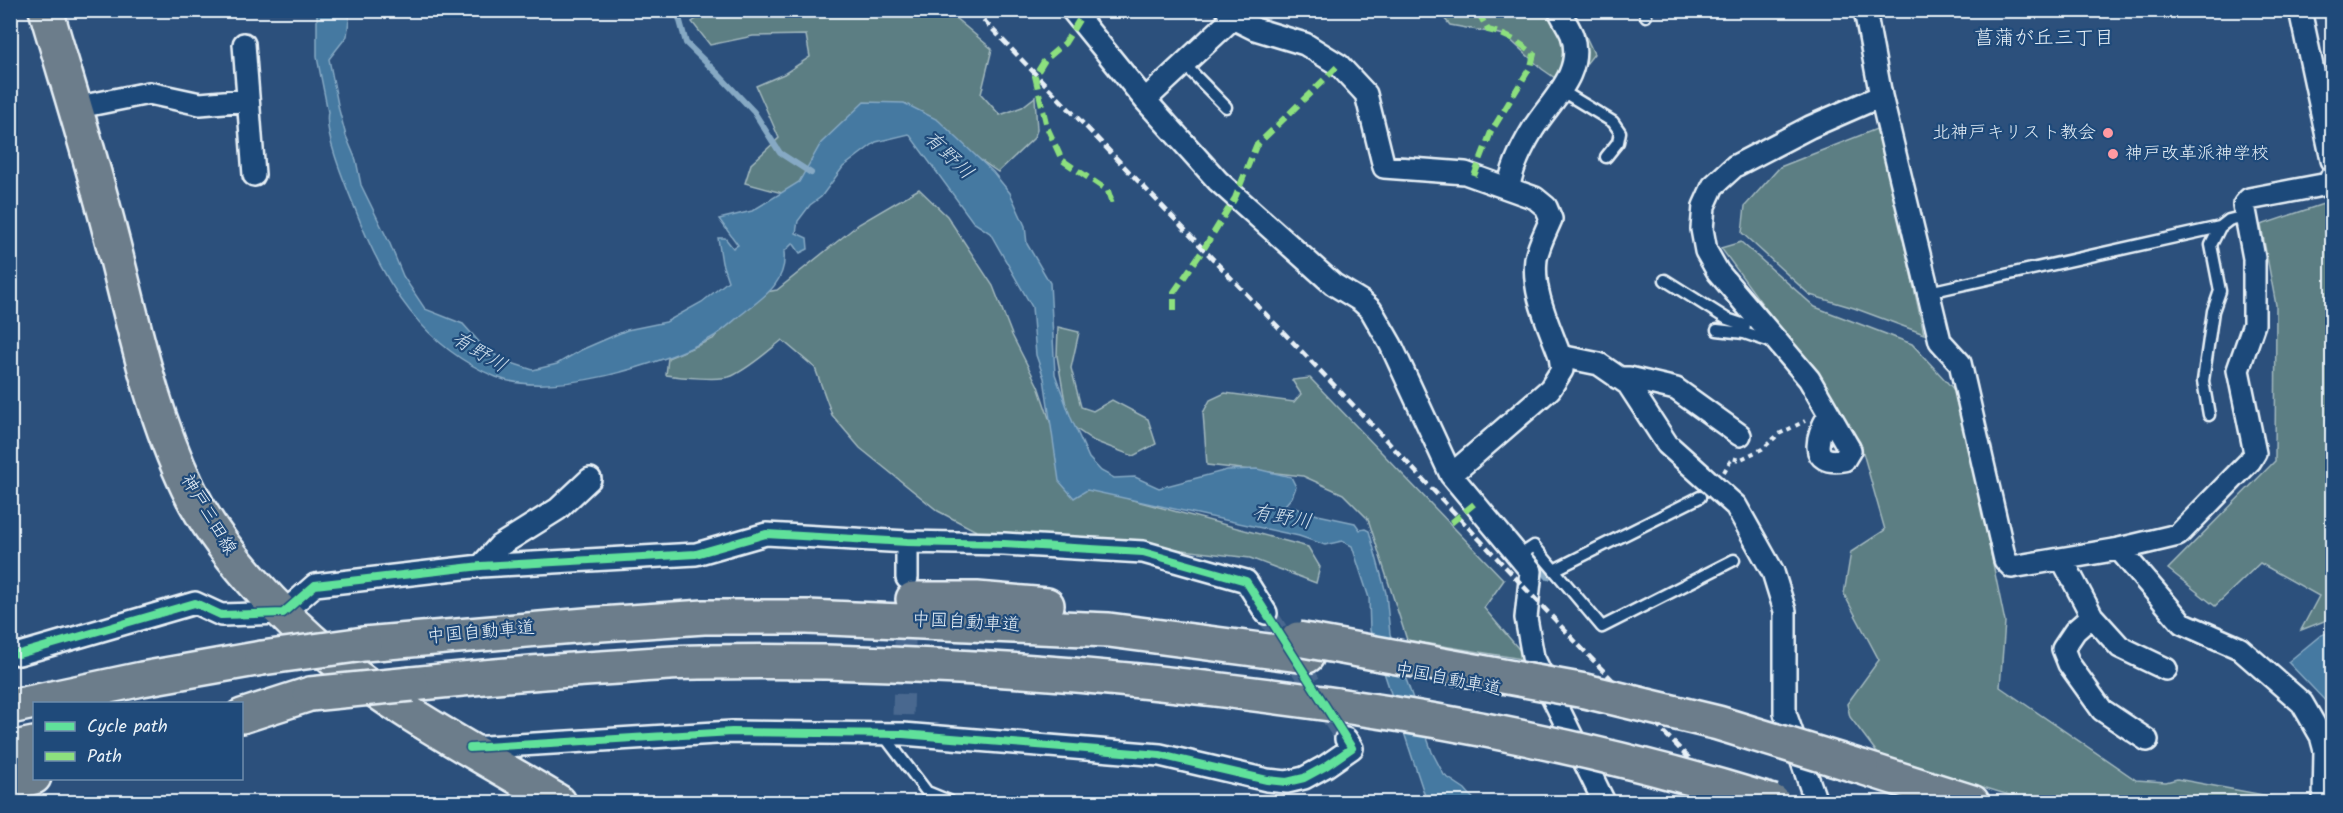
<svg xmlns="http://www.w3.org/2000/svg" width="2343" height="813" font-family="Kalam,'Klee One',sans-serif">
	<rect width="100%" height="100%" fill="#2c507c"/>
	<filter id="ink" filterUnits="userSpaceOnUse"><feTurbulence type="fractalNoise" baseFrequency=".0167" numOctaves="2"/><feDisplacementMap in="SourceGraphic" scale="12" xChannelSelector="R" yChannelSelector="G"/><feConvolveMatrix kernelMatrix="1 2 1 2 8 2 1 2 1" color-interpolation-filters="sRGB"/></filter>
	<g filter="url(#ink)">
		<path fill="#5c7e83" stroke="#a2b8be" stroke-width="1.5" d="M710 10 947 11 992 49 981 94 1000 115 1022 107 1035 97 1037 130 1034 138 998 172 905 108 797 197 745 183 751 164 779 138 756 86 784 74 810 57 806 35 753 36 710 45 692 22Z
			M1438 11H1574L1594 54 1568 87 1542 69 1505 35 1450 25Z
			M1879 128 1924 334 1854 308 1810 295 1742 233 1745 206 1780 167Z
			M919 189 947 216 993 286 1012 335 1038 386 1065 465 1129 499 1308 547 1320 567 1316 583 1250 558 1149 546 982 534 938 511 860 448 832 415 815 368 782 340C767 352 751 367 732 376 721 381 679 377 666 375L668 358 713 339 750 295 777 290 859 224Z
			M2332 201V618L2301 630 2319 596 2260 563 2215 606 2168 569 2275 461 2276 305 2261 225Z
			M1741 242 1815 307 1912 344 1958 394 2005 622 2000 687 2136 780 2166 782 2177 779 2279 798 2280 802H2031L1878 754 1850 717 1847 704 1879 660 1844 594 1851 552 1885 530 1860 442 1829 395 1721 248Z
			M1058 327 1079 332 1071 368 1081 407 1093 411 1112 400 1148 419 1156 444 1133 456 1094 441 1069 424 1057 356Z
			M1310 378 1504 580 1484 608 1528 660 1407 640 1368 519 1343 494 1303 476 1207 465 1203 413 1210 400 1225 393 1294 402 1301 394 1292 380Z"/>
		<path fill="#4479a1" stroke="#86a9c4" stroke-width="1.5" d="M317 11H350L347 36 329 59 339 110 346 136 356 160 361 185 390 244 403 276 425 309 463 324 480 343 502 360 533 370 557 364 581 350 627 330 666 322 702 302 728 281 722 263 718 238H725L733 248 738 245 719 219 752 211 799 182 821 143 864 102 904 103 938 120 993 172 1010 193 1025 226 1027 244 1050 283 1055 374 1071 418 1089 458 1101 471 1114 478 1135 477 1159 488 1227 470 1257 469 1291 477 1296 487 1292 497 1285 505 1318 515 1355 523 1360 530 1365 529 1369 531 1386 593 1390 634 1432 752 1444 775 1465 789 1476 802H1427L1370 630 1369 598 1352 546 1342 541 1325 545 1299 536 1087 490 1074 498 1059 481 1044 378 1036 355 1032 307 990 233 973 222 909 134 876 142 843 167 821 197 810 205 798 221 796 233 807 238 808 249 800 253 793 243 784 252C787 280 767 295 747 310 735 319 724 331 711 338 662 365 550 399 496 377 425 348 385 286 358 216 349 193 323 135 328 112L317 57Z
			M2332 632V708L2288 662 2321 635Z"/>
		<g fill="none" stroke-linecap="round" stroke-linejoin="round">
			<path stroke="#86a9c4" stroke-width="6" d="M677 10 686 43 719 75 754 112 780 153 811 173
				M1537 564 1548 577"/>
			<path stroke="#48688f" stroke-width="21" stroke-dasharray="21 10" stroke-linecap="butt" d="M1266 613 1346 739
				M903 715 906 609"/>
			<defs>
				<path id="service" d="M1644 10 1646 16
					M1184 64 1226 107
					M1562 91 1613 122 1620 132 1618 142 1606 157
					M1665 280 1727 319 1745 325 1744 333
					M1929 292 2220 227
					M1717 330 1744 333 1771 342
					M2209 415 2203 381 2213 311 2220 291 2211 245 2220 227 2229 220 2245 216
					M1519 556 1534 546 1602 627 1734 560
					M1554 570 1700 497
					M882 733 927 792 949 801"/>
				<path id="minor" d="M1072 10 1145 100 1218 181 1333 284 1361 301 1371 310 1391 345 1451 475 1531 571 1526 618 1533 657 1604 802
					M1227 10 1233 18 1255 29 1305 44 1339 65 1366 94 1384 167 1465 173 1535 198 1546 207 1551 219C1546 231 1538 246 1536 259 1532 293 1549 325 1560 356
					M2300 10 2332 160
					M244 44 254 175
					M1881 96 1940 341 1960 363 2005 560 2012 567 2119 549 2178 535 2250 461 2255 453 2238 370 2254 324V258L2244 205 2249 199 2328 184 2332 176
					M1145 100 1233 18
					M74 108 149 93 200 104 248 100
					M1509 188C1511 168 1522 147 1533 129 1550 101 1585 73 1572 35 1569 27 1563 19 1559 10
					M1618 378H1629L1676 389 1740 435
					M1829 415C1817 435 1807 466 1844 460L1850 450 1809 379 1718 272 1706 251 1702 229 1704 206 1713 186 1735 166 1810 127 1881 96 1865 10
					M1451 475 1550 389 1562 370 1560 356 1599 364 1628 384 1667 444 1736 506 1773 572 1785 611V713L1816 802
					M2119 549 2182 623 2239 648 2302 703 2321 736 2325 751 2324 802
					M2062 559 2092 616 2120 647 2166 669
					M481 566 499 546 558 509 590 479
					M907 578V542
					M2092 616 2075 631 2063 649 2069 664 2102 710 2147 740
					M10 652 19 654 195 603 221 615 283 613 315 585 481 566 696 554 766 534 907 542 1004 544 1143 552 1246 581 1266 613
					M470 748 732 732 903 734 1160 755 1267 780 1287 782 1304 778 1326 766 1352 748 1346 739"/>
				<path id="primary" d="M46 10C68 85 92 160 111 236 133 320 150 409 188 488 217 549 280 615 332 658 401 714 483 756 559 802"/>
				<path id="motorway" d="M913 599H977L1047 605
					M364 644 586 625 704 617H807L1109 630 1307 656
					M412 684C480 677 548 671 617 667 644 665 672 662 700 662 913 658 1127 675 1337 705
					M10 707 142 679 262 658
					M242 716 310 694
					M10 749 34 744
					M1861 767 1972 802
					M10 783 34 777"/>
			</defs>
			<use href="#service" stroke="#e8f1f8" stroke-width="15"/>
			<use href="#minor" stroke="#e8f1f8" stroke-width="26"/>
			<use href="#primary" stroke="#e8f1f8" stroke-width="38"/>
			<use href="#motorway" stroke="#e8f1f8" stroke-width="38"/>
			<path stroke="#e8f1f8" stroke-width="4" stroke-dasharray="4.5 4.5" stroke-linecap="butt" d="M1724 472 1732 458 1739 460 1762 449 1779 434 1805 421"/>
			<use href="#service" stroke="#1f4a7a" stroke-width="10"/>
			<use href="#minor" stroke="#1f4a7a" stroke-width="21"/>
			<use href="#primary" stroke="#6c7d8b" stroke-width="33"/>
			<use href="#motorway" stroke="#6c7d8b" stroke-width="33"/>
			<path stroke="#e8f1f8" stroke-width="4.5" stroke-dasharray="9 4.5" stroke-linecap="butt" d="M974 10 1355 407 1590 657 1732 802"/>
			<defs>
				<path id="motorway-bridge" d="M1298 639 1585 691 1718 723 1861 767
					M262 658 364 644
					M310 694 412 684
					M1337 705C1484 726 1631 758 1773 802"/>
			</defs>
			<use href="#motorway-bridge" stroke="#e8f1f8" stroke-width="38" stroke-linecap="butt"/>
			<use href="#motorway-bridge" stroke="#6c7d8b" stroke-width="33"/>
			<path stroke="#8de07e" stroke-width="6" stroke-dasharray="12 6" stroke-linecap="butt" d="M1079 20 1065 43 1045 60 1035 76 1047 127 1062 160 1108 191 1111 200 1113 199
				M1474 176 1491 132 1531 66 1534 54C1520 43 1506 34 1488 30L1477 10
				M1174 311V292L1203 250 1235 198 1256 146 1339 65
				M1451 523 1474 504"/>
			<defs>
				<path id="cycleway" d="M10 652 19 654 195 603 221 615 283 613 315 585 481 566 696 554 766 534 907 542 1004 544 1143 552 1246 581 1352 748 1326 766 1304 778 1287 782 1267 780 1160 755 903 734 732 732 470 748"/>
			</defs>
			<use href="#cycleway" stroke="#1f4a7a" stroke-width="11"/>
			<use href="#cycleway" stroke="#60e19b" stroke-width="8"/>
		</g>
	</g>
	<g fill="#ff9aa2" stroke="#1f4a7a" stroke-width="2">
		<circle cx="2108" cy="133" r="6"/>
		<circle cx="2113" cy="154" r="6"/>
	</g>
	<g text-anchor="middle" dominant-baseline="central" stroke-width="4.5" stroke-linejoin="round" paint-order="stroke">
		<g font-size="18" fill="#e8f1f8" stroke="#1f4a7a" text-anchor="end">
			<text x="2096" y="133">北神戸キリスト教会</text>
			<text x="2125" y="154" text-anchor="start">神戸改革派神学校</text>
		</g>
		<g font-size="18" fill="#e8f1f8" stroke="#1f4a7a">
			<text transform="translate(208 515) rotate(59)">神戸三田線</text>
			<text transform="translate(966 623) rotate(3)">中国自動車道</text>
			<text transform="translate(481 633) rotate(-5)">中国自動車道</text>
			<text transform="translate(1448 680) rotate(11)">中国自動車道</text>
		</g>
		<g font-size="20" fill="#e8f1f8" stroke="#1f4a7a">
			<text x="2044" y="39">菖蒲が丘三丁目</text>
		</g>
		<g font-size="20" font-style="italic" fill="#cfdfeb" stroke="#1f4a7a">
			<text transform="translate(948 156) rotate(44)">有野川</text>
			<text transform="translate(479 353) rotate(31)">有野川</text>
			<text transform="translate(1282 518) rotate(10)">有野川</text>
		</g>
	</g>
	<rect width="2343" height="813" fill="none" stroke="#1f4a7a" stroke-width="36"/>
	<rect x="18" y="18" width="2307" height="777" fill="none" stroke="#e8f1f8" stroke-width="2" filter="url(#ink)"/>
	<rect x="33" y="702" width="210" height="78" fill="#1f4a7a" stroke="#6f8dac" stroke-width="1.5"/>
	<rect x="45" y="722" width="30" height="9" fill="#60e19b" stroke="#6f8dac" stroke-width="1.5"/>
	<text x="87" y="732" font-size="18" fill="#e8f1f8">Cycle path</text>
	<rect x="45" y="752" width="30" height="9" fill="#8de07e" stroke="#6f8dac" stroke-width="1.5"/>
	<text x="87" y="762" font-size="18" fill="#e8f1f8">Path</text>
</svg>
